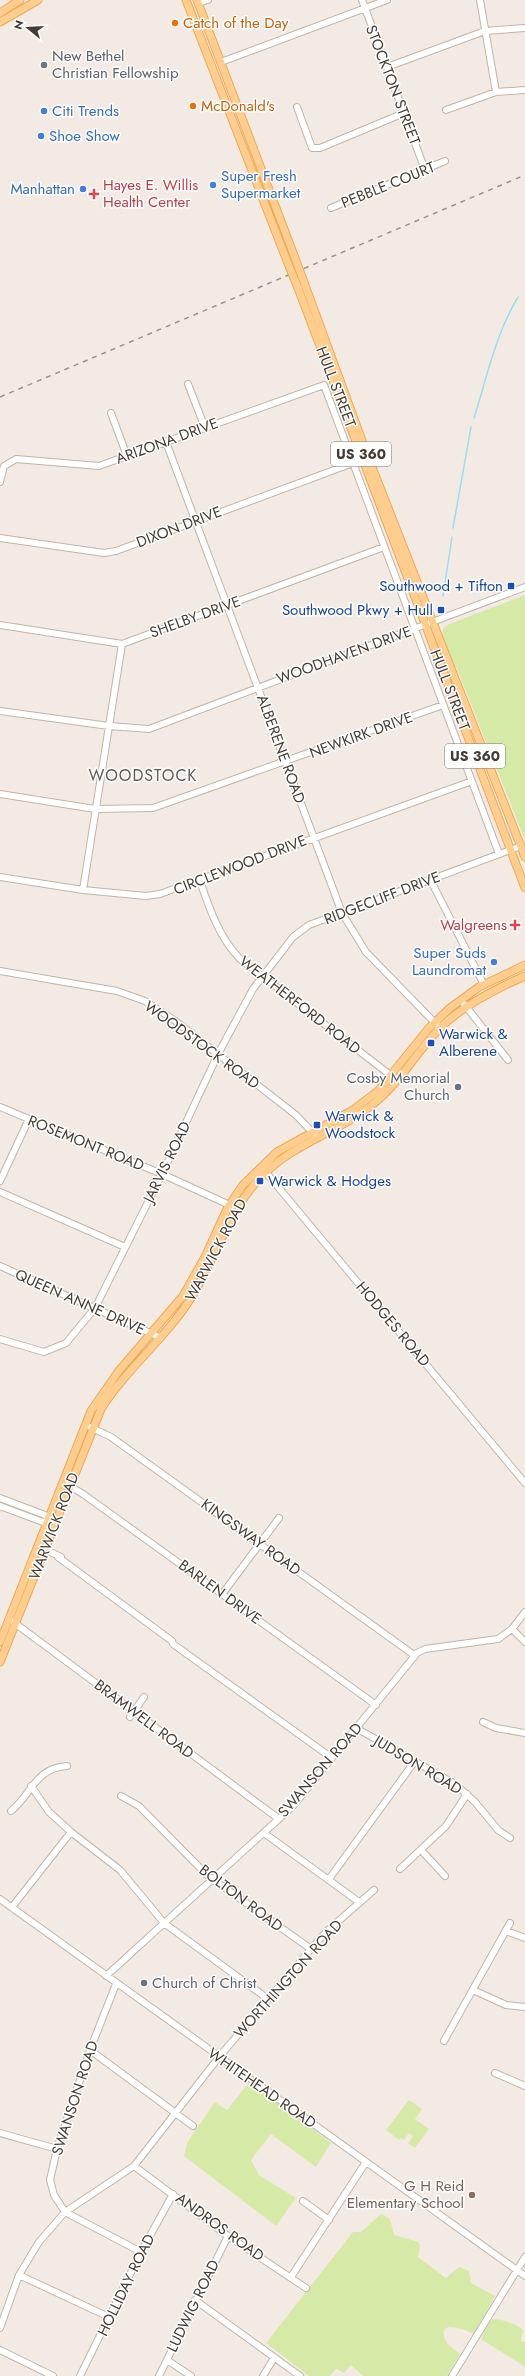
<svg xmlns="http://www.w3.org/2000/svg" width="525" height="2376" font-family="Jost,sans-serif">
	<rect width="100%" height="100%" fill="#f3ebe3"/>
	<path fill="#d6eaa8" d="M525 595V840L457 669C450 661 440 639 443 629L447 625Z
		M250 2081 331 2143 316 2167 271 2134 251 2160 259 2175 296 2198 276 2226 184 2156 187 2143 215 2102 227 2110Z
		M409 2100 422 2109 415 2119 429 2129 415 2148 408 2143 413 2136 409 2133 404 2140 401 2138 399 2140 386 2130Z
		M381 2214 390 2219 394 2235 418 2242 420 2246 418 2257 446 2278 459 2267 469 2271 471 2283 495 2296 474 2334C466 2330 435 2318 446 2341 448 2346 456 2350 460 2354L447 2376H363L351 2365 344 2373 336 2369 330 2376H309L266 2343 353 2232H361Z
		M493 2319C501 2319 518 2324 523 2330L521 2341 525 2342V2370L524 2366 481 2339 488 2324Z"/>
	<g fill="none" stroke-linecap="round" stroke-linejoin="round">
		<path stroke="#9addf5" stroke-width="1.5" d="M474 418C487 377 496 333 518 297
			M453 528 471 427
			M443 596 452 537"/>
		<defs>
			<path id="minor" d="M362 0 425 170
				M480 0 496 92
				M198 3 208 0
				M221 62 387 0
				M387 67 485 31 525 28
				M297 107 312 148H320L404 113
				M446 110 496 92 525 90
				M331 208 445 161
				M188 384 205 428
				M111 413 127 456
				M166 442 342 913 366 952 437 1025
				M0 482 4 466 16 459 99 466 324 385 499 854
				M0 538 104 553 116 551 353 463
				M0 625 122 644 384 547
				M0 711 109 726 149 729 525 587
				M0 794 95 809 153 808 443 705
				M0 877 83 890 146 896 160 894 472 781
				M430 879 484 985
				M200 881C210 910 219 937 240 959L389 1074 390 1078
				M83 890 122 644
				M0 971 117 991 145 1001 174 1020 296 1115 316 1136
				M464 1004 508 1060
				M0 1107 162 1174 236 1208
				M263 1169 525 1483
				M0 1181 29 1119
				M0 1192 125 1247
				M0 1266 159 1337
				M0 1339 44 1352 66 1343 95 1308 162 1174 218 1054 253 989 293 937 309 925 521 846
				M90 1427 111 1437 414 1655
				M63 1482 83 1494 376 1705
				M0 1498 45 1515 49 1520
				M0 1506 43 1522 51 1521
				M38 1546 61 1557
				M58 1557 172 1641 173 1644 332 1758
				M223 1593 279 1518
				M12 1621 279 1819
				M512 1629 525 1642
				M130 1717 144 1697
				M483 1722 496 1728 525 1733
				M356 1728 455 1784 475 1802 498 1830 510 1838
				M31 1786 49 1812 71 1832 120 1870 164 1923 268 1999
				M121 1796 139 1806 208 1876 311 1949
				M11 1811C32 1794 35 1768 67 1766
				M264 1833 359 1902
				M421 1850 445 1876
				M400 1869 446 1826 467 1794
				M329 1879 415 1761
				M0 1899 525 2276
				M12 1907 71 1832
				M506 1931 525 1938
				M106 1976 293 1806 417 1653 425 1649 498 1639 512 1629 525 1612
				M116 1984 90 2050 57 2149 50 2180 54 2195 65 2212 141 2252
				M473 1990 506 2005 525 2007
				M444 2041 510 1923
				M90 2050 193 2126
				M495 2073 525 2086
				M0 2133 57 2149
				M134 2166 228 2236 306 2288
				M303 2201 329 2220
				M19 2275 111 2318
				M291 2277 366 2162
				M195 2300 300 2376
				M0 2328 19 2275 39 2242 65 2212 134 2166 219 2057 311 1949 327 1931 374 1890
				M0 2350 53 2376
				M167 2360 191 2376
				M80 2376 141 2252 173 2194
				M159 2376 228 2236
				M263 2376 274 2358
				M452 2376 525 2257"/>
			<path id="major" d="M186 0 287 261
				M197 0 295 258
				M0 13 20 0
				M0 22 38 0
				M305 285 368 457 525 857
				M298 288 525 888
				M0 1642 91 1411 118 1372 183 1296 205 1257 228 1207 243 1185 277 1152 353 1110 378 1091 429 1028 450 1008 479 987 525 965
				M0 1662 101 1409C126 1369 165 1339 191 1298 217 1257 228 1208 265 1173 298 1141 345 1130 379 1099 403 1078 418 1050 440 1028 463 1005 495 989 525 976"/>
		</defs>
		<use href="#minor" stroke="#c2b4a8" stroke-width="8"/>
		<use href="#major" stroke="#eba958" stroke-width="9"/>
		<use href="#minor" stroke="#fff" stroke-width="6"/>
		<use href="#major" stroke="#ffce8f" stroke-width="7"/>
		<path stroke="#949494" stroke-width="1.5" stroke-dasharray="5 5" stroke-linecap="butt" d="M0 397 525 175"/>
		<defs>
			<path id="major-bridge" d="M295 258 305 285
				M287 261 298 288"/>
		</defs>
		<use href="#major-bridge" stroke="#eba958" stroke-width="9" stroke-linecap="butt"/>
		<use href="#major-bridge" stroke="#ffce8f" stroke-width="7"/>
	</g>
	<g fill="#e8710a" stroke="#fff" stroke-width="1.5">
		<circle cx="175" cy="23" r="4"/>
		<circle cx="193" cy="106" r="4"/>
	</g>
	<g fill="#6b7280" stroke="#fff" stroke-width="1.5">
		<circle cx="44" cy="65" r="4"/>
		<circle cx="458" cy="1087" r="4"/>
		<circle cx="144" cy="1983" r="4"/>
	</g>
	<g fill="#3f7fe0" stroke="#fff" stroke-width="1.5">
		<circle cx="44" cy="111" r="4"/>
		<circle cx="41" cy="136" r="4"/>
		<circle cx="213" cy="185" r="4"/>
		<circle cx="83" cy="189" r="4"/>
		<circle cx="494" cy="962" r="4"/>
	</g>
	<g fill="#e0444e" stroke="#fff" stroke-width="1.5">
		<path d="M92 188h4v4h4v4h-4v4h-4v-4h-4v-4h4z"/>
		<path d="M513 919h4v4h4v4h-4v4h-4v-4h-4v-4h4z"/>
	</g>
	<g fill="#1a4fb4" stroke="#fff" stroke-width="1.5">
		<rect x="507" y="582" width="8" height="8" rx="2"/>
		<rect x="437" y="606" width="8" height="8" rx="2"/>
		<rect x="427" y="1039" width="8" height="8" rx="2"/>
		<rect x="313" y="1121" width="8" height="8" rx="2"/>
		<rect x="256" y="1177" width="8" height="8" rx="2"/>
	</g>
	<circle fill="#8d6e63" stroke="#fff" stroke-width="1.5" cx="472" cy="2195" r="4"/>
	<g text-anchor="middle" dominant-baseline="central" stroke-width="3" stroke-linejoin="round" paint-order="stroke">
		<g fill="#fff" stroke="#7d7670" stroke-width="1">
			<rect x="331" y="442" width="60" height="24" rx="3"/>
			<rect x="445" y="744" width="60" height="24" rx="3"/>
		</g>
		<g font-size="14" font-weight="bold" fill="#453b33">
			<text x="361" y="454">US 360</text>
			<text x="475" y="756">US 360</text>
		</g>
		<g font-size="15" fill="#c56008" stroke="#fff" text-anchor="start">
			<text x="183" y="23">Catch of the Day</text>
			<text x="201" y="106">McDonald's</text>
		</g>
		<g font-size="15" fill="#5b616d" stroke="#fff" text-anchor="start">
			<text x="52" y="56">New Bethel<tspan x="52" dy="17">Christian Fellowship</tspan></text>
			<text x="450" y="1078" text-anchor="end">Cosby Memorial<tspan x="450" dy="17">Church</tspan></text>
			<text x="152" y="1983">Church of Christ</text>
		</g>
		<g font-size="15" fill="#453b33" stroke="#fff">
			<text transform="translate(393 85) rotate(69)">STOCKTON STREET</text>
			<text transform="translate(388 185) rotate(-22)">PEBBLE COURT</text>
			<text transform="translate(336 387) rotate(69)">HULL STREET</text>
			<text transform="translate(167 441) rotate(-20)">ARIZONA DRIVE</text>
			<text transform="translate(179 527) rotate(-21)">DIXON DRIVE</text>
			<text transform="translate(195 617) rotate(-20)">SHELBY DRIVE</text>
			<text transform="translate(344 655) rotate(-20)">WOODHAVEN DRIVE</text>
			<text transform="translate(450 690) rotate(69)">HULL STREET</text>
			<text transform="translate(361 735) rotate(-20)">NEWKIRK DRIVE</text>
			<text transform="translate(281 749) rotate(70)">ALBERENE ROAD</text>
			<text transform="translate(240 865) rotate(-21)">CIRCLEWOOD DRIVE</text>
			<text transform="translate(382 898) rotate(-21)">RIDGECLIFF DRIVE</text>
			<text transform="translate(300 1005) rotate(38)">WEATHERFORD ROAD</text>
			<text transform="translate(202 1045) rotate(36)">WOODSTOCK ROAD</text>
			<text transform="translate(86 1143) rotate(22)">ROSEMONT ROAD</text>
			<text transform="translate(167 1162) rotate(-64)">JARVIS ROAD</text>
			<text transform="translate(216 1250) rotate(-62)">WARWICK ROAD</text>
			<text transform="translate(80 1302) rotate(24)">QUEEN ANNE DRIVE</text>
			<text transform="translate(393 1324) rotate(50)">HODGES ROAD</text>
			<text transform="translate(54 1526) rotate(-69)">WARWICK ROAD</text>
			<text transform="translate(251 1537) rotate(36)">KINGSWAY ROAD</text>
			<text transform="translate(220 1592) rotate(36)">BARLEN DRIVE</text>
			<text transform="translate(144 1719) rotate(37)">BRAMWELL ROAD</text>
			<text transform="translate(418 1765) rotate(31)">JUDSON ROAD</text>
			<text transform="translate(320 1770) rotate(-49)">SWANSON ROAD</text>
			<text transform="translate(241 1898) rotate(37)">BOLTON ROAD</text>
			<text transform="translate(288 1979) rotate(-48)">WORTHINGTON ROAD</text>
			<text transform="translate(262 2088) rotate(35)">WHITEHEAD ROAD</text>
			<text transform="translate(75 2098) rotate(-72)">SWANSON ROAD</text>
			<text transform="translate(220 2227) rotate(36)">ANDROS ROAD</text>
			<text transform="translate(126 2285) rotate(-64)">HOLLIDAY ROAD</text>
			<text transform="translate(193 2306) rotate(-64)">LUDWIG ROAD</text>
		</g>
		<g font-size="15" fill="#366cbe" stroke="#fff" text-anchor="start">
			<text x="52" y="111">Citi Trends</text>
			<text x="49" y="136">Shoe Show</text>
			<text x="221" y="176">Super Fresh<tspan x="221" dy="17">Supermarket</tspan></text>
			<text x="75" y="189" text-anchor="end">Manhattan</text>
			<text x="486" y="953" text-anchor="end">Super Suds<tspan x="486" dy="17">Laundromat</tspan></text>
		</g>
		<g font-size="15" fill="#be3a42" stroke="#fff" text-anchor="start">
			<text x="103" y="185">Hayes E. Willis<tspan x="103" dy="17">Health Center</tspan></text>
			<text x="507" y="925" text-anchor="end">Walgreens</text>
		</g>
		<g font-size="15" fill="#164399" stroke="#fff" text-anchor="start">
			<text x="503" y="586" text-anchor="end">Southwood + Tifton</text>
			<text x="433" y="610" text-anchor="end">Southwood Pkwy + Hull</text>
			<text x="439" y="1034">Warwick &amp;<tspan x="439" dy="17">Alberene</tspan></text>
			<text x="325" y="1116">Warwick &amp;<tspan x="325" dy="17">Woodstock</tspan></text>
			<text x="268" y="1181">Warwick &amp; Hodges</text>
		</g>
		<g font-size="15" fill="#785e54" stroke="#fff" text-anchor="end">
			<text x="464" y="2186">G H Reid<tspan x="464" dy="17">Elementary School</tspan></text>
		</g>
		<g font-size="16" letter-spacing="1" fill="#685749" stroke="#fff">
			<text x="143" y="775">WOODSTOCK</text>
		</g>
	</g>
	<g transform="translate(28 28) rotate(288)" stroke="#ffffff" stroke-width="3" paint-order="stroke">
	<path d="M0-3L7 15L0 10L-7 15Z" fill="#453b33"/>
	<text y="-6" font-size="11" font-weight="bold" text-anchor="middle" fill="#453b33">N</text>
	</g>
</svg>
